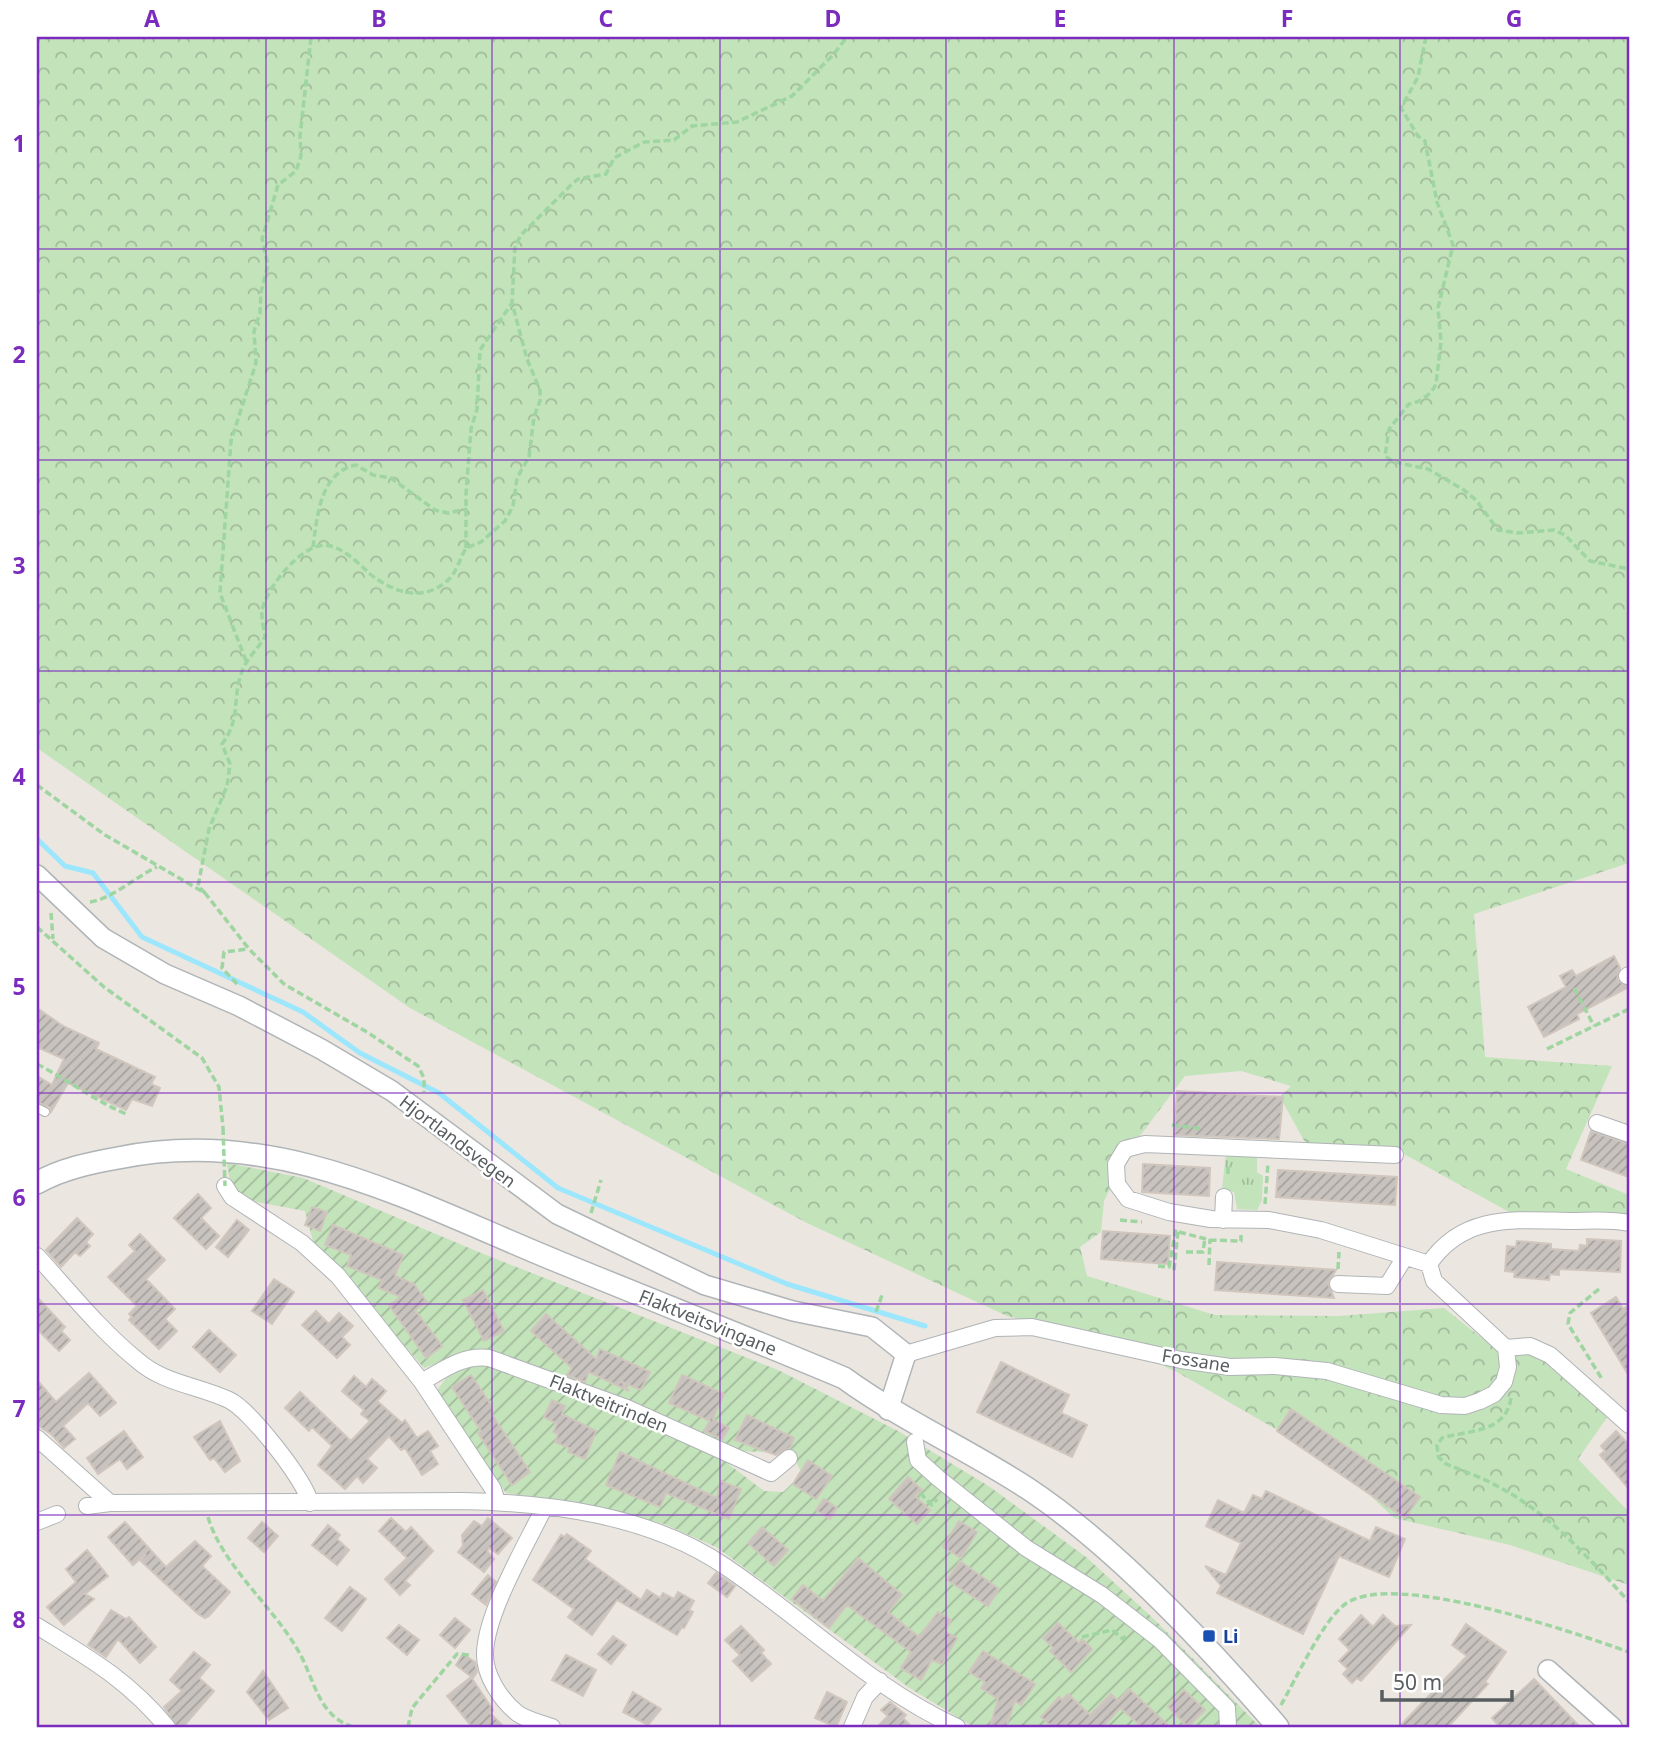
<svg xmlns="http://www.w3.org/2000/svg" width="1666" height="1764" font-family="'Noto Sans',sans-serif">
	<defs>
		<pattern id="grass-tufts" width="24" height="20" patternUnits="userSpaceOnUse" patternTransform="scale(1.75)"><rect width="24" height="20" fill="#c3e3bb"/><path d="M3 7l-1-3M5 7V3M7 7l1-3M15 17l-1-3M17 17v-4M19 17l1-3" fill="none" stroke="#a1bb9b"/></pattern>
		<pattern id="forest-crowns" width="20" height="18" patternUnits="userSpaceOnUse" patternTransform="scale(1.75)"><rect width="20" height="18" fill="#c3e3bb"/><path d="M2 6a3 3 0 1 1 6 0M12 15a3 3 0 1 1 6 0" fill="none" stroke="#a1bb9b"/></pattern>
		<pattern id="garden-furrows" width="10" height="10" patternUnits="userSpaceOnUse" patternTransform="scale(1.75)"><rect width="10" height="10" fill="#c3e3bb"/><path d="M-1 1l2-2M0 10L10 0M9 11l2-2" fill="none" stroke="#a1bb9b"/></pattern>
		<pattern id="building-hatch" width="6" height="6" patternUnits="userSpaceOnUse" patternTransform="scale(1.75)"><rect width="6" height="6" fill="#c8c3be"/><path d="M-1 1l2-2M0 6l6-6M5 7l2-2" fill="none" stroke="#a5a29e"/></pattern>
	</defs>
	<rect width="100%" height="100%" fill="#ebe6df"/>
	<path fill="url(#grass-tufts)" d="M1226 1153 1257 1155V1172L1263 1176 1262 1200 1257 1210 1237 1209 1234 1192 1222 1189Z"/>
	<path fill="url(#forest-crowns)" d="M37 37H1629V863L1474 914 1485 1057 1612 1066 1566 1169 1629 1195V1225L1529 1223 1402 1153 1306 1144 1280 1097 1291 1086 1241 1071 1185 1076 1130 1149 1104 1201 1101 1232 1080 1247 1087 1276 1215 1315 1339 1316 1444 1308 1498 1351 1542 1348 1613 1409 1578 1459 1629 1512V1585L1510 1545 1394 1518 1338 1465 1177 1372 1100 1338 1007 1316 807 1223 410 1008 37 748Z"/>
	<path fill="url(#garden-furrows)" d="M227 1163 303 1178 481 1253 778 1370 898 1431 990 1487 1086 1557 1156 1621 1260 1727H974L911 1689 716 1547 664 1524 598 1507 506 1493 437 1391C455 1362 472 1359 504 1366L711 1451 764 1491 783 1492 802 1474 792 1453 734 1451 468 1352 424 1368 313 1241 305 1211 252 1201 231 1187Z"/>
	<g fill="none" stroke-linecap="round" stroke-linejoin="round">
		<path stroke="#9ce7fe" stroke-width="5" d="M37 839 65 866 93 873 142 937 303 1012 360 1053 439 1093 558 1188 787 1284 925 1326"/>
	</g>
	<path fill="url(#building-hatch)" stroke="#d0c6be" stroke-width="2" d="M1614 956 1620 968 1617 980 1629 987 1577 1014 1579 1019 1544 1037 1528 1007 1566 987 1560 976 1572 970 1576 976Z
		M37 1008 63 1026 99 1043 96 1049 155 1077 151 1084 160 1088 152 1106 132 1099 126 1110 68 1083 51 1112 49 1107 37 1102V1076L52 1085 64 1059 37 1047Z
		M1177 1091 1283 1097 1279 1139 1174 1135Z
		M1591 1131 1629 1144V1177L1581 1160Z
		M1143 1164 1210 1168 1209 1196 1142 1192Z
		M1278 1170 1397 1177 1395 1205 1276 1197Z
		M198 1194 211 1208 201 1218 219 1236 206 1249 174 1218Z
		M312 1207 327 1212 320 1231 305 1225Z
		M77 1218 93 1234 86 1242 90 1246 80 1256 75 1252 61 1267 46 1250Z
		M237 1220 249 1230 228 1257 216 1247Z
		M333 1225 403 1255 395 1276 414 1284 427 1302 415 1310 442 1346 426 1358 389 1305 401 1297 379 1288 382 1280 347 1266 351 1255 325 1245Z
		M1103 1231 1170 1236 1168 1264 1101 1259Z
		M140 1234 165 1260 146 1279 175 1309 165 1319 177 1331 159 1349 129 1320 132 1317 129 1314 137 1306 108 1277 135 1251 129 1245Z
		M1587 1239 1621 1241 1620 1272 1559 1269V1275L1550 1274 1549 1280 1514 1277 1515 1272 1505 1271 1507 1246 1516 1247 1517 1241 1551 1244V1249L1579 1251 1580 1245 1587 1246Z
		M1217 1262 1336 1270 1328 1283 1334 1298 1215 1290Z
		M274 1279 294 1292 272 1324 252 1311Z
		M483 1290 504 1331 484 1341 463 1300Z
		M37 1297 65 1327 61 1331 70 1340 59 1351 37 1329Z
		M1616 1297 1623 1309 1629 1305V1376L1591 1313Z
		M316 1311 329 1324 339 1313 353 1326 342 1337 350 1345 337 1358 302 1325Z
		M546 1314 596 1359 600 1349 650 1372 641 1390 622 1382 629 1391 589 1372 585 1382 567 1375 572 1368 531 1331Z
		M209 1330 236 1355 220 1372 193 1347Z
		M1001 1362 1069 1395 1061 1413 1087 1425 1072 1457 977 1412Z
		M89 1373 116 1403 100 1416 88 1403 63 1426 75 1439 64 1448 51 1434 37 1425V1380L56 1402Z
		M471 1375 491 1405 493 1416 530 1472 512 1485 478 1433 481 1431 452 1387Z
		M682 1375 724 1394 713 1419 729 1428 722 1439 704 1431 710 1421 669 1403Z
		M354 1376 366 1387 372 1379 386 1391 377 1401 402 1423 405 1420 417 1438 428 1431 438 1446 430 1451 438 1464 422 1475 405 1448 401 1450 389 1436 367 1459 377 1468 363 1483 357 1476 345 1489 318 1465 332 1446 312 1427 309 1431 285 1408 300 1392 351 1441 370 1421 361 1414 364 1410 342 1391Z
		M552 1400 565 1406 562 1414 596 1431 585 1459 568 1452 569 1448 555 1442 558 1434 553 1432 557 1424 544 1417Z
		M1291 1409 1420 1497 1405 1518 1277 1431Z
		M747 1415 794 1438 790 1448 776 1455 735 1440Z
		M220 1421 240 1461 225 1472 214 1458 210 1460 194 1437Z
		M124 1431 143 1457 127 1469 120 1459 98 1474 87 1458Z
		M1616 1431 1629 1445V1489L1600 1455 1605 1451 1601 1446Z
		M620 1452 717 1498 721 1481 741 1489 729 1519 666 1493 660 1507 606 1485Z
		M808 1460 832 1476 816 1499 793 1484Z
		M908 1477 922 1490 915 1496 930 1510 917 1524 889 1499Z
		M1266 1491 1370 1541 1376 1527 1405 1539 1389 1577 1339 1556 1303 1634 1217 1593 1221 1586 1205 1566 1226 1575 1241 1543 1206 1526 1218 1500 1244 1513 1253 1495 1262 1499Z
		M824 1499 837 1508 830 1519 816 1510Z
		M391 1518 406 1532 411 1527 433 1551 405 1581 410 1585 400 1595 385 1579 407 1558 379 1531Z
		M488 1518 512 1538 498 1554 489 1548 487 1551 494 1559 484 1572 458 1552 463 1546 462 1535 474 1521 482 1526Z
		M959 1521 977 1532 961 1558 943 1547Z
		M125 1522 166 1567 195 1541 211 1556 202 1566 230 1592 209 1616 205 1618 198 1614 141 1561 146 1554 133 1565 108 1537Z
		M262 1522 278 1536 264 1552 248 1538Z
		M328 1525 340 1535 337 1539 349 1550 337 1565 312 1545Z
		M762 1527 788 1550 774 1566 748 1543Z
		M567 1534 591 1551 585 1559 641 1600 647 1590 660 1598 663 1593 674 1599 678 1592 694 1601 689 1610 693 1612 684 1628 682 1627 677 1635 617 1600 592 1635 568 1617 574 1609 533 1580 561 1535 564 1537Z
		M87 1550 108 1576 85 1594 94 1599 64 1625 47 1607 76 1582 66 1569Z
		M858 1558 902 1595 888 1612 919 1637 938 1612 951 1620 945 1631 957 1638 942 1664 932 1660 921 1680 901 1668 911 1652 847 1605 829 1628 792 1599 803 1585 823 1601Z
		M960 1561 999 1589 988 1606 947 1580Z
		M716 1573 735 1586 727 1597 708 1583Z
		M488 1575 496 1582 486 1605 472 1594Z
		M350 1587 366 1599 342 1631 325 1618Z
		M111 1610 126 1619 129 1617 156 1647 140 1663 118 1639 106 1657 88 1645Z
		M1361 1615 1373 1627 1383 1615 1395 1626 1411 1625 1361 1681 1357 1678 1352 1683 1343 1674 1348 1669 1339 1661 1350 1650 1339 1639Z
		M455 1618 470 1630 455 1648 440 1635Z
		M1058 1623 1079 1643 1082 1639 1092 1649 1071 1672 1050 1651 1053 1648 1043 1638Z
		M1466 1624 1506 1652 1485 1682 1488 1684 1448 1727H1399L1467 1656 1452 1645Z
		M399 1625 419 1640 407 1655 387 1638Z
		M741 1626 764 1650 761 1653 771 1664 752 1681 733 1661 740 1655 725 1640Z
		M613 1636 626 1645 611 1664 598 1654Z
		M983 1651 1035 1684 1021 1705 1015 1701 1006 1727H990L998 1699 981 1688 985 1682 969 1672Z
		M194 1652 210 1665 199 1678 214 1691 183 1727H177L164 1707 182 1691 170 1680Z
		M463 1654 475 1662 477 1672 473 1678 456 1665Z
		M566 1655 596 1670 583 1696 552 1680Z
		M263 1671 288 1708 269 1720 247 1692Z
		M471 1677 493 1710 490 1713 504 1727H472L447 1696Z
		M1534 1679 1580 1727H1500L1492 1718Z
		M1129 1689 1170 1727H1142L1120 1708 1103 1727H1052L1041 1717 1059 1697 1062 1700 1068 1694 1090 1715 1111 1694 1118 1701Z
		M1184 1690 1205 1710 1188 1727 1168 1707Z
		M633 1692 661 1709 648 1725 623 1712Z
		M827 1692 847 1702 836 1727 815 1718Z
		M890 1702 906 1715 903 1718 912 1727H877L888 1716 881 1710Z"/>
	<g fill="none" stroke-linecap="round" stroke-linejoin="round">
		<defs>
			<path id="service" d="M37 1108 45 1112"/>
			<path id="minor" d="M1627 976 1629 975
				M1597 1123 1629 1134
				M1395 1155 1145 1144 1125 1149 1116 1164 1117 1184 1128 1199 1169 1212 1211 1219 1269 1220 1321 1230 1429 1264
				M225 1186 232 1197 302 1243 338 1276 422 1382 493 1489 497 1502
				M1223 1220 1224 1197
				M37 1256C69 1291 100 1330 137 1360 164 1384 197 1385 229 1400 249 1409 306 1481 310 1503
				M1338 1284 1387 1286 1405 1257
				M1506 1348 1530 1346 1550 1355 1629 1425
				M906 1354 995 1328 1032 1327 1181 1360 1230 1367 1275 1366 1327 1371 1441 1405 1465 1406 1480 1401 1494 1394 1504 1382 1508 1367 1506 1348 1434 1281 1429 1264C1463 1213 1516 1220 1570 1221 1589 1221 1610 1219 1629 1223
				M422 1382C444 1369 463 1355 489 1358L627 1408 771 1473 789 1458
				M37 1438 110 1503
				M915 1442 918 1460 938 1478 1026 1548 1102 1595 1160 1640 1227 1708 1228 1727
				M87 1506 110 1503 462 1501C552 1503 650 1515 726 1567 802 1618 873 1689 957 1727
				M544 1508C526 1545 486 1613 485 1653 484 1675 501 1700 517 1713 526 1720 541 1723 552 1727
				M37 1522 57 1514
				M37 1626C89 1658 127 1679 167 1727
				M852 1727 865 1697 880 1681"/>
			<path id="tertiary" d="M37 875 103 938 165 974 239 1006 321 1049 392 1091 557 1214 705 1285 793 1311 872 1327 906 1354 888 1410
				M1548 1670 1612 1727"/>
			<path id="secondary" d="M37 1183C61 1169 90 1163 118 1158 279 1125 414 1203 559 1262 654 1301 749 1338 844 1378 902 1420 967 1449 1027 1488 1115 1546 1209 1647 1278 1727"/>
		</defs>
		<use href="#service" stroke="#b0b4b7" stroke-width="10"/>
		<use href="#minor" stroke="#b0b4b7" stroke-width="18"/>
		<use href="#tertiary" stroke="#b0b4b7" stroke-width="22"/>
		<use href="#secondary" stroke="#afb4b7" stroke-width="24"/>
		<path stroke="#9ed5a1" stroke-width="3.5" stroke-dasharray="7 3.5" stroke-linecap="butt" d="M1426 37 1418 77 1401 108 1418 136 1425 141 1437 202 1453 245 1438 308 1441 342 1436 384C1432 394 1419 403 1409 404L1389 429 1385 456 1394 462 1428 469 1464 490 1476 500 1498 530 1518 533 1554 530 1565 535 1590 561 1629 569
			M313 547C317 517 320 472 356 465L373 475 391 478 435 510 448 513 467 509
			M466 548V494L471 429 477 409 480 350 512 303
			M246 661 220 593 231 441 256 363 254 331 260 313 261 292 268 265 262 239 278 185 296 171 301 156 300 136 311 37
			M37 785 105 835 205 893 249 949 284 984 367 1032 418 1066 424 1078V1092
			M205 893 198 886 209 829 227 786 230 764 222 744C241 719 232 701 241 674 245 660 257 650 265 637 264 629 261 618 262 610 267 587 305 538 331 546 346 550 359 564 370 574 394 593 423 602 447 581 456 574 460 558 466 548L481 542 505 521 513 506 517 478 529 457 534 417 540 401V390L527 359 512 303 515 246 521 235 572 184 578 179 606 174 614 158 644 142 674 140 692 126 737 122 792 96 833 55 847 37
			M90 902C114 898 135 877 157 867
			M51 913 53 939
			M37 927 104 987 202 1058 219 1087 223 1128
			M237 984 222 968 224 952 248 949
			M1574 988 1594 1026
			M1547 1049 1629 1009
			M37 1064C68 1080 94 1100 126 1114
			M1172 1125 1204 1129
			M1228 1174V1164
			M1265 1204 1268 1163
			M591 1213 601 1180
			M1120 1220 1142 1222
			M1179 1232 1210 1240 1241 1241V1235
			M1186 1252H1203L1205 1238
			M1209 1265 1210 1239
			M1158 1266 1169 1267 1176 1229
			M1338 1269 1339 1252
			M1174 1270 1178 1231
			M1599 1289 1570 1313 1568 1324 1602 1379
			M876 1312 882 1295
			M1511 1398C1506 1433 1469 1430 1442 1438L1437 1445 1438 1456 1444 1463C1462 1471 1482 1477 1499 1487 1550 1514 1591 1560 1629 1602
			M920 1493 932 1505 937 1499
			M208 1517C221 1563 271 1605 296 1647 315 1677 316 1715 353 1727
			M1082 1637 1112 1630 1123 1639 1126 1636
			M1281 1705C1296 1679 1322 1622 1344 1605 1390 1568 1575 1633 1629 1652
			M408 1727 412 1708 457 1654 470 1655"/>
		<use href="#service" stroke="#fff" stroke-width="8"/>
		<use href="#minor" stroke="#fff" stroke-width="16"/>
		<use href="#tertiary" stroke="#fff" stroke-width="19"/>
		<use href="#secondary" stroke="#fff" stroke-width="21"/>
		<path stroke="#9ed5a1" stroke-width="3.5" stroke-dasharray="7 3.5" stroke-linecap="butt" d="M223 1128 225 1186"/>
	</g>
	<path fill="none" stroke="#7b2cbf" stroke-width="2" stroke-opacity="0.55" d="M266 37V1727M492 37V1727M720 37V1727M946 37V1727M1174 37V1727M1400 37V1727M37 249H1629M37 460H1629M37 671H1629M37 882H1629M37 1093H1629M37 1304H1629M37 1515H1629"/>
	<rect fill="#1a4fb4" stroke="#fff" stroke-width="2.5" x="1202" y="1629" width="14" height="14" rx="3.5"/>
	<g text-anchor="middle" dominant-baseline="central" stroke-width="5" stroke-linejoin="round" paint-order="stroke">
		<g font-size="18" fill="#585d60" stroke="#fff">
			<text transform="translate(458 1141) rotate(37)">Hjortlandsvegen</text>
			<text transform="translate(708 1322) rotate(22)">Flaktveitsvingane</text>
			<text transform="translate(1196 1360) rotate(9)">Fossane</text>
			<text transform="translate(609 1403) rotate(22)">Flaktveitrinden</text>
		</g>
		<g font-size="18" font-weight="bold" fill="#164399" stroke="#fff" text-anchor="start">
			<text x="1223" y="1636">Li</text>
		</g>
	</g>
	<rect width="1666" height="1764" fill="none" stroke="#ffffff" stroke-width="77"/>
	<path d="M1382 1690v10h130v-10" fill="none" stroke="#585d60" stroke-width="3.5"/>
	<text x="1393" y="1690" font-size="21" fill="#585d60" stroke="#ffffff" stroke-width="5" paint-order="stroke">50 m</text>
	<rect x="38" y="38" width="1590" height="1688" fill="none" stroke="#7b2cbf" stroke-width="2.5"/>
	<g font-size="23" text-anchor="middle" font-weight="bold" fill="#7b2cbf">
		<text x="152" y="27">A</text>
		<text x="379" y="27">B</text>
		<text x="606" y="27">C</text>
		<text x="833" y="27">D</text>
		<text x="1060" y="27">E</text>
		<text x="1287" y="27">F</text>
		<text x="1514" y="27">G</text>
		<text x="19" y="152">1</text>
		<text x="19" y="363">2</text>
		<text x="19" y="574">3</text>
		<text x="19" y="785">4</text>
		<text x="19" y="995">5</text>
		<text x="19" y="1206">6</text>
		<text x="19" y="1417">7</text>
		<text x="19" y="1628">8</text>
	</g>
</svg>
